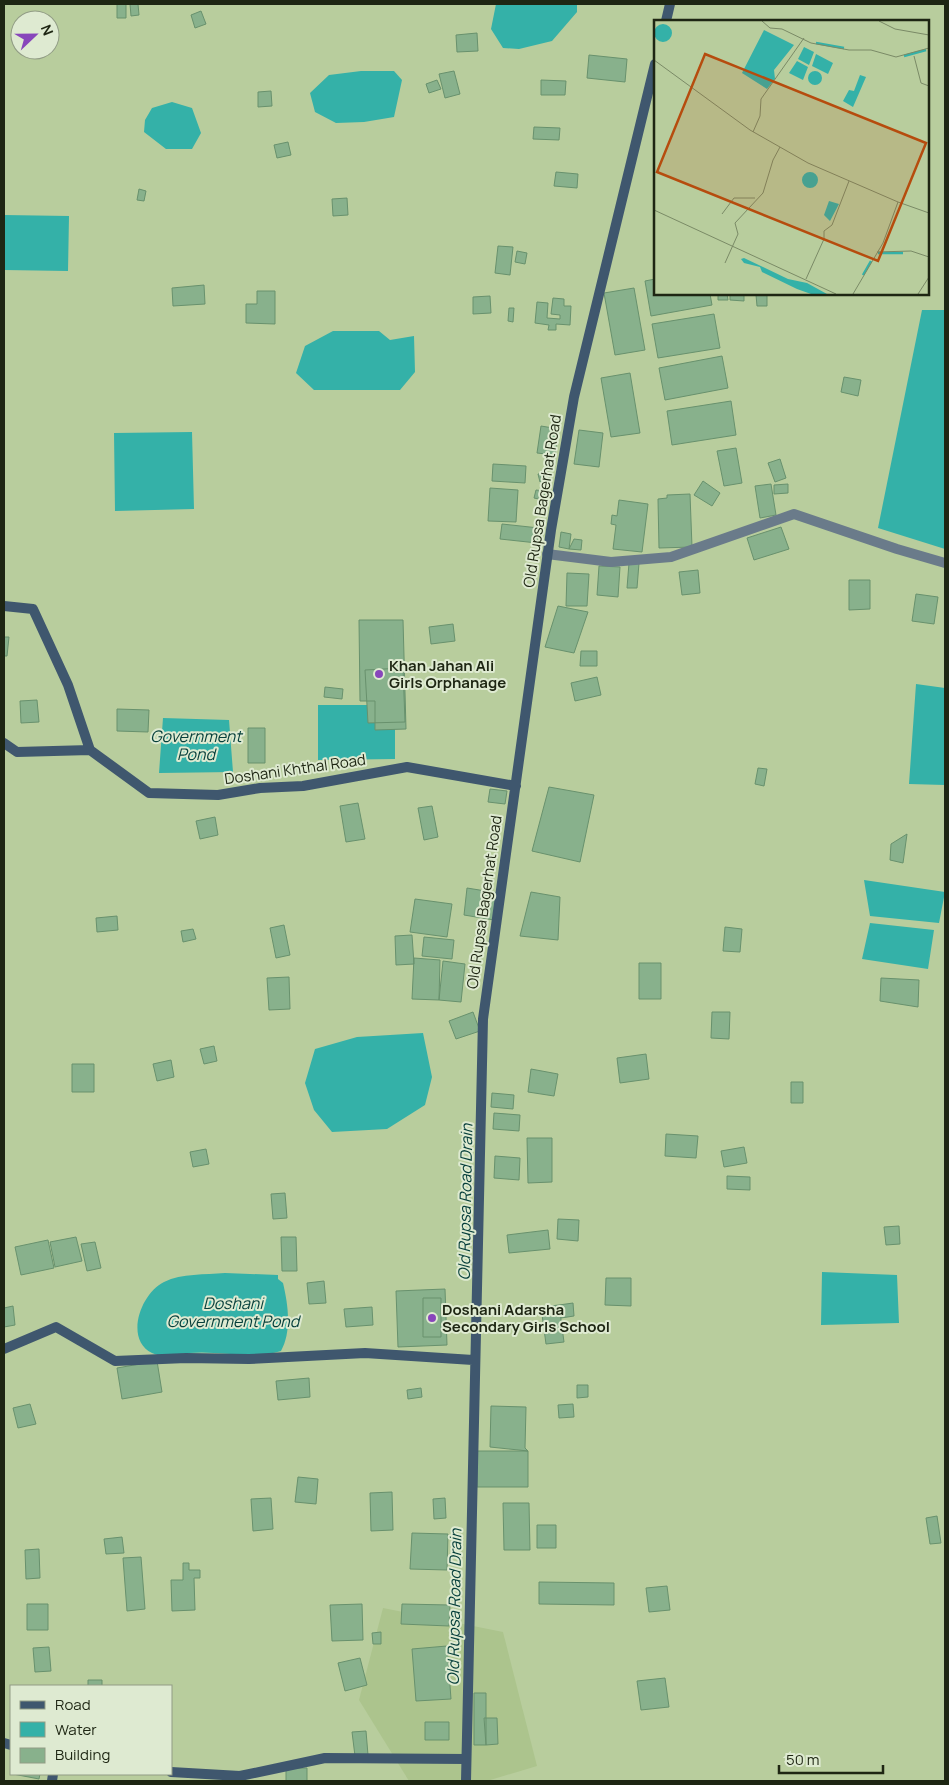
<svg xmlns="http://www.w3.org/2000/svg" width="949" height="1785" font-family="Manrope,sans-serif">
	<rect width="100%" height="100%" fill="#b8cd9d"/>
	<path fill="#acc48d" d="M383 1608 503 1632 537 1766 487 1781H409L359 1700Z"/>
	<path fill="#34b1a8" d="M496 4H577V12L552 41 519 49 503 48 491 29Z
		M361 71H394L402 80 394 117 364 122 336 123 315 112 310 93 329 75Z
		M172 102 192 108 201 133 192 149H166L144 132 145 120 152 108Z
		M4 215 69 216 68 271 4 270Z
		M922 310H945V549L878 528Z
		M333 331H379L390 340 414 336 415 372 400 390H314L296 373 305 346Z
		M192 432 194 509 115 511 114 433Z
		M916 684 945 688V785L909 784Z
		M318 705H395V759L318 760Z
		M163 718 229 720 233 772 159 773Z
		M864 880 945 892 939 923 870 916Z
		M870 923 934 930 928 969 862 959Z
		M423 1033 432 1077 425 1105 387 1129 332 1132 314 1110 305 1083 315 1049 357 1037Z
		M822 1272 897 1275 899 1323 821 1325Z
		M225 1273 278 1275V1279L283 1283C288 1304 292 1331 281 1351 252 1360 219 1350 189 1353 177 1354 164 1359 152 1353 124 1339 141 1293 164 1282 182 1273 205 1275 225 1273Z"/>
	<path fill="#88b18c" stroke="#68916d" d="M117 4H126V18H117Z
		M130 4H138L139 15 131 16Z
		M201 11 206 24 195 28 191 15Z
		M477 33 478 51 457 52 456 35Z
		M589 55 627 59 625 82 587 78Z
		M454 71 460 94 445 98 439 74Z
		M437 80 441 89 429 93 426 84Z
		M541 80 566 81 565 95H541Z
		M271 91 272 106 258 107V92Z
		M534 127 560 128 559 140 533 139Z
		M288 142 291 155 277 158 274 145Z
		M556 172 578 174 577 188 554 186Z
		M139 189 146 191 144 201 137 200Z
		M347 198 348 215 333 216 332 199Z
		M498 246 513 247 510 275 495 273Z
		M517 251 527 253 525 264 515 262Z
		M655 279V294H710L712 305 651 316 645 281Z
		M204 285 205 304 173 306 172 288Z
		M634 288 645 350 615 355 604 293Z
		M257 291H275V324L246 323V304H257Z
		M718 294H727L728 300H718Z
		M730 294H744V301L730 300Z
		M756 295H767V306H757Z
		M490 296 491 313 473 314V297Z
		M553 298 564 299V306H571L570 325 556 324V330H548L549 325 535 323 537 302 548 303 547 318 560 319V315L551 314Z
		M509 308H514L513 322 508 321Z
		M714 314 720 348 658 358 652 324Z
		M722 356 728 388 665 400 659 368Z
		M630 373 640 433 611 437 601 378Z
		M844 377 861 380 858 396 841 392Z
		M731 401 736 435 672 445 667 411Z
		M541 426 559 429 555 455 537 453Z
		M579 430 603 433 599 467 574 464Z
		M736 448 742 483 724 486 717 451Z
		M780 459 786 478 775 482 768 463Z
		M493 464 526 466 525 483 492 481Z
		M548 473 550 480 540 482 538 474Z
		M703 481 720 493 712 506 694 495Z
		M771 484 776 515 760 518 755 486Z
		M788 484V493L774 494V485Z
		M490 488 518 490 516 522 488 521Z
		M536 490 545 491 543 500 534 498Z
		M690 494 692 547 659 548 658 499 667 498V495Z
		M619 500 648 504 642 552 613 549 616 525 611 524 612 515 617 516Z
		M502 524 539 528 537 543 500 539Z
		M781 527 789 549 754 560 747 538Z
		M561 532 571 534 569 549 559 547Z
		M574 539 582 540 581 550 569 549Z
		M629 563H639L637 588H627Z
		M599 566 620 567 618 597 597 595Z
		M698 570 700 593 682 595 679 572Z
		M567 573 589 574 587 606H566Z
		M849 580H870V609L849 610Z
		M916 594 938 597 934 624 912 621Z
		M558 606 588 612 574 653 545 647Z
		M359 620H403L406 729 375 730V701H360Z
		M453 624 455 641 431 644 429 627Z
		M4 637H9L7 656H4Z
		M581 651H597V666H580Z
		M403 668 405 722 368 723 365 670Z
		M597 677 601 695 575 701 571 683Z
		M325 687 343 689 342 699 324 697Z
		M37 700 39 722 21 723 20 701Z
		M117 709 149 710 148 732 117 731Z
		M248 728H265V763H248Z
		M758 768 767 769 764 786 755 784Z
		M549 787 594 795 580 862 532 851Z
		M490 789 507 791 505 804 488 802Z
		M358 803 365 839 346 842 340 806Z
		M432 806 438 837 424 840 418 808Z
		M215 817 218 835 200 839 196 821Z
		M907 834 903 863 890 860 891 844Z
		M467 888 498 893 494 920 464 915Z
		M531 892 560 897 558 940 520 936Z
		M415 899 452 904 447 937 410 932Z
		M117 916 118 930 97 932 96 918Z
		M284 925 290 955 276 958 270 928Z
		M725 927 742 929 740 952 723 951Z
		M193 929 196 939 183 942 181 931Z
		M412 935 414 964 396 965 395 936Z
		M424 937 454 940 452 959 422 956Z
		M414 958 440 960 439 1000 412 999Z
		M443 961 465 964 461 1002 439 1000Z
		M639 963H661V999H639Z
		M289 977 290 1009 269 1010 267 978Z
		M881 978 919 980 918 1007 880 1001Z
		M473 1012 480 1031 456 1039 449 1021Z
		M712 1012H730L729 1039 711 1038Z
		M214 1046 217 1061 204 1064 200 1049Z
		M646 1054 649 1079 620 1083 617 1058Z
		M171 1060 174 1077 157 1081 153 1064Z
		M72 1064H94V1092H72Z
		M531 1069 558 1074 554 1096 528 1092Z
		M791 1082H803V1103H791Z
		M492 1093 514 1095 513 1109 491 1107Z
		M494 1113 520 1115 519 1131 493 1129Z
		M666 1134 698 1136 696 1158 665 1156Z
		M527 1138H552V1182L528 1183Z
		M744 1147 747 1163 724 1167 721 1151Z
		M206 1149 209 1164 193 1167 190 1152Z
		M495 1156 520 1158 519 1180 494 1178Z
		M727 1176 750 1177V1190L727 1189Z
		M285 1193 287 1218 273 1219 271 1194Z
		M558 1219 579 1220 578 1241 557 1239Z
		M899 1226 900 1244 886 1245 884 1227Z
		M548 1230 550 1249 509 1253 507 1235Z
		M76 1237 82 1261 55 1267 50 1242Z
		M281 1237H296L297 1271H282Z
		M48 1240 54 1268 21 1275 15 1247Z
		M95 1242 101 1268 87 1271 81 1244Z
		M606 1278H631V1306L605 1305Z
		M324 1281 326 1303 309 1304 307 1283Z
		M445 1289 447 1345 398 1347 396 1291Z
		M423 1298H441V1337H423Z
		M573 1303 574 1316 561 1318 559 1305Z
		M559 1305 564 1342 546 1344 541 1307Z
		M13 1306 15 1325 4 1327V1308Z
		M372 1307 373 1325 346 1327 344 1309Z
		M157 1361 162 1392 122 1399 117 1368Z
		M309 1378 310 1397 278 1400 276 1381Z
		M577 1385H588V1397L577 1398Z
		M421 1388 422 1397 408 1399 407 1390Z
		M30 1404 36 1424 18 1428 13 1408Z
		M573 1404 574 1417 559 1418 558 1405Z
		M491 1406 526 1407 525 1448 528 1451 490 1447Z
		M477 1451H528V1487H477Z
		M298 1477 318 1479 316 1504 295 1502Z
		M392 1492 393 1530 371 1531 370 1493Z
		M271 1498 273 1529 253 1531 251 1499Z
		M445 1498 446 1518 434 1519 433 1499Z
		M503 1503H529L530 1550H504Z
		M937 1516 941 1543 930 1544 926 1518Z
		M537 1525H556V1548H537Z
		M412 1533 448 1534 447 1570 410 1569Z
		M122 1537 124 1553 106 1554 104 1539Z
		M39 1549 40 1578 26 1579 25 1550Z
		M141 1557 145 1609 127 1611 123 1558Z
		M183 1563H189V1570H200V1578H194L195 1610 172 1611 171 1580H183Z
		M539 1582 614 1583V1605L539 1604Z
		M667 1586 670 1610 649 1612 646 1588Z
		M27 1604H48V1630H27Z
		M362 1604 363 1640 332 1641 330 1605Z
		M402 1604 450 1605 449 1626 401 1624Z
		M381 1632V1644H373L372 1633Z
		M447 1646 451 1699 416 1701 412 1649Z
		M49 1647 51 1671 35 1672 33 1648Z
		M360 1658 367 1685 345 1691 338 1663Z
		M665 1678 669 1707 641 1710 637 1681Z
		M88 1680H102V1686H88Z
		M474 1693H486V1745H474Z
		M484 1718H497L498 1744 486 1745Z
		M425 1722H449V1740H425Z
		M366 1731 368 1755 355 1756 352 1732Z
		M286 1768H307V1781H286Z
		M13 1774H40L39 1779Z"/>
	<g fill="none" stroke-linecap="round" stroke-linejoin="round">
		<path stroke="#6a7b8a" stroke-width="10" d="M547 554 611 562 671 557 794 514 897 549 945 563"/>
		<path stroke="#3f576e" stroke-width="10" d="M666 21 670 4
			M4 606 33 609 68 685 90 750
			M4 743 17 752 90 750 149 793 218 795 260 788 303 786 407 767 516 786
			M4 1349 56 1327 115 1361 186 1358 249 1359 365 1353 473 1360
			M4 1743 11 1745
			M171 1772 240 1776 325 1758 466 1759
			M52 1781 53 1774
			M466 1781 483 1019 551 530 574 397 655 64"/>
	</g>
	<g fill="#8846bb" stroke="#deead1" stroke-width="2">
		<circle cx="379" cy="674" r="5"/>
		<circle cx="432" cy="1318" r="5"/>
	</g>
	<g text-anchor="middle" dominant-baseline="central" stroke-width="4" stroke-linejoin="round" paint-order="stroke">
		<g font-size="15" fill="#1e2613" stroke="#deead1">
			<text transform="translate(542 501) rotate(-81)">Old Rupsa Bagerhat Road</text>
			<text transform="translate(295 769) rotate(-8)">Doshani Khthal Road</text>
			<text transform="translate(484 902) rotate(-82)">Old Rupsa Bagerhat Road</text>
		</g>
		<g font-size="15" font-weight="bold" fill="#1e2613" stroke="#deead1" text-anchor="start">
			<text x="389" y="665">Khan Jahan Ali<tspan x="389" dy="17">Girls Orphanage</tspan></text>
			<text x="442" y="1309">Doshani Adarsha<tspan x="442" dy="17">Secondary Girls School</tspan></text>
		</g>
		<g font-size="16" font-style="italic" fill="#053e3a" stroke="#deead1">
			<text x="196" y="736">Government<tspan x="196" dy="18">Pond</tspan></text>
			<text transform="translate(465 1202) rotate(-89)">Old Rupsa Road Drain</text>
			<text x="233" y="1303">Doshani<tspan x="233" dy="18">Government Pond</tspan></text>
			<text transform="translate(454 1607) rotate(-89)">Old Rupsa Road Drain</text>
		</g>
	</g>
	<g transform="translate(654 20)">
		<rect width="275" height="275" fill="#b8cd9d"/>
		<path d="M0 13a9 9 0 1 1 18 0a9 9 0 1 1-18 0ZM110 10 140 25 120 50 121 59 113 69 88 53ZM150 27 160 32 155 45 144 39ZM162 34 179 43 174 54 158 46ZM143 41 154 47 149 60 135 53ZM154 58a7 7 0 1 1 14 0a7 7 0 1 1-14 0ZM206 55 212 57 199 87 189 81 195 70 200 71ZM148 160a8 8 0 1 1 16 0a8 8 0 1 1-16 0ZM175 181 185 184 176 201 170 195ZM90 238 134 259 153 263 173 274H157L143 269 108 252 106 247 90 243 87 239Z" fill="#34b1a8"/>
		<path fill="none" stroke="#34b1a8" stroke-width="2.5" d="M162 23 190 28M250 36 272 30M224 233H249M209 255 217 241"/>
		<path fill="none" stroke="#7a8a66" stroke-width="1" d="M108 1 116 8 128 9 157 23 195 30H217L242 37 275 28M225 1 241 9 275 15M260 36 267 63 275 66M0 40 96 110 154 143 244 182 229 223 199 274M99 112 106 96 107 79 150 18M244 182 275 193M0 190 182 274M68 194 80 178H101M223 232 257 231 275 237M71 243 84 214 81 203 109 173 119 140 126 127M152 259 170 219V211L178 205 195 161M264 274 275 257"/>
		<path fill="#b64c0e" fill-opacity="0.15" stroke="#b64c0e" stroke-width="2.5" d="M51 34 272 123 224 241 3 152Z"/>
		<rect width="275" height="275" fill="none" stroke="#1e2613" stroke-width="2.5"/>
	</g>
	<rect width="949" height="1785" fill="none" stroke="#1e2613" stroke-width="10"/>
	<rect x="10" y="1685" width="162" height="90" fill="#deead1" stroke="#919c85"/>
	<rect x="20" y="1701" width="25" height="8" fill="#3f576e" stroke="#919c85"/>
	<text x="55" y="1710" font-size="15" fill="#1e2613">Road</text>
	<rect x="20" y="1722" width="25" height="15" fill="#34b1a8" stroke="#919c85"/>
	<text x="55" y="1735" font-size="15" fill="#1e2613">Water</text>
	<rect x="20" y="1748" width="25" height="15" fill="#88b18c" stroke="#919c85"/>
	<text x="55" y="1760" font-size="15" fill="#1e2613">Building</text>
	<g transform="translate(35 35) rotate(68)"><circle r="24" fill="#deead1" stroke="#919c85"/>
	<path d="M0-4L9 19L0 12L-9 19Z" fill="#8846bb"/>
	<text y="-8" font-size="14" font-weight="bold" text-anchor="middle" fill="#1e2613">N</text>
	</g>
	<path d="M779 1765v8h104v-8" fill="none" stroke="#1e2613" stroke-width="2.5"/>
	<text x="786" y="1765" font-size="15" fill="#1e2613" stroke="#deead1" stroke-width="4" paint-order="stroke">50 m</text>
</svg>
